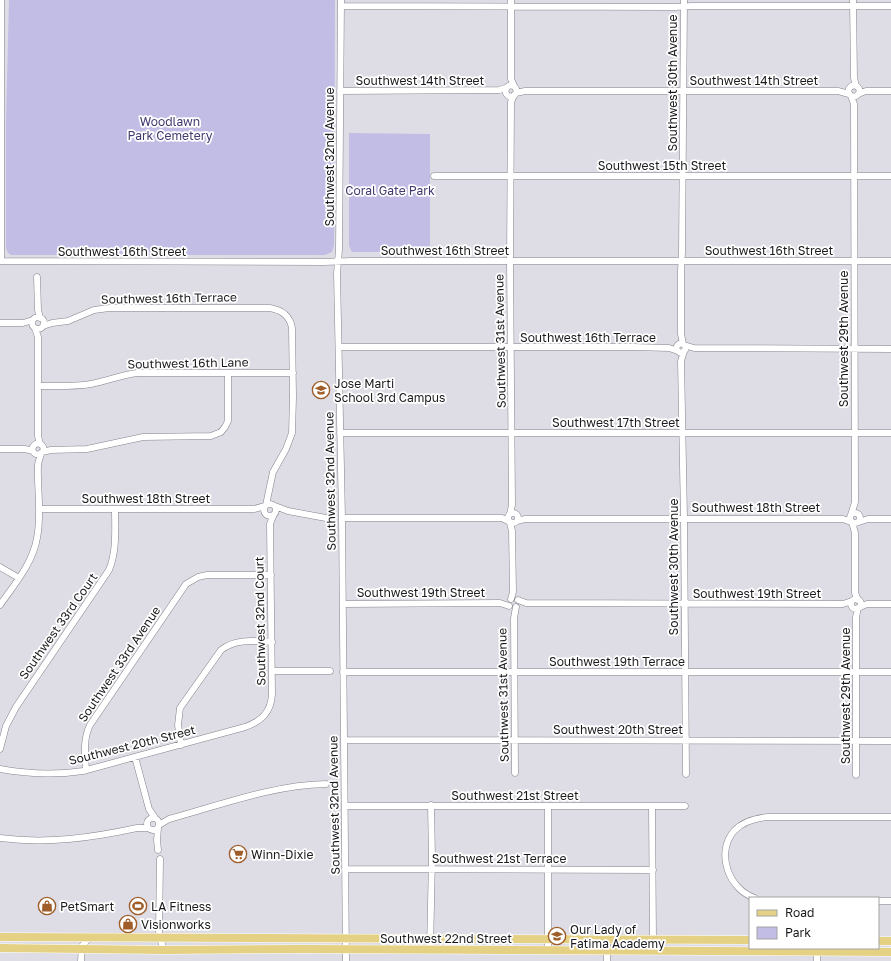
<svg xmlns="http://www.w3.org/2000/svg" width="891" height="961" font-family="'Golos Text',sans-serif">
	<rect width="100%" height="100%" fill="#dedde5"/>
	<path fill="#c1bde5" d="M9 0H335L334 245 332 252 325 255H11L8 253 6 248V121Z
		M349 133 430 134V252H352L349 246Z"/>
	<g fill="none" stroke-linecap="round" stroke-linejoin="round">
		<defs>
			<path id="minor" d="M341 0 339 250 337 273 342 518 346 961
				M511 0V79L514 86
				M853 0 854 78 856 86
				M341 6 675 7 692 6H891
				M848.5 91a5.5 5.5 0 1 1 11 0a5.5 5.5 0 1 1-11 0Z
				M505.5 91a5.5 5.5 0 1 1 11 0a5.5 5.5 0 1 1-11 0Z
				M340 91 499 90 506 88
				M516 93 525 91H838L849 94
				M858 94 866 91H891
				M851 96 854 104 855 502 851 515
				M434 176H891
				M0 261 324 262 351 261H891
				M1 261V0
				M37 277 38 310 40 318
				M32 323a6 6 0 1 1 12 0a6 6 0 1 1-12 0Z
				M0 323H23L33 320
				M43 326 52 323 68 321 94 310 109 308H270C282 310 290 316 292 328L293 397 292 433 286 449 273 472 266 505
				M35 328 38 337V436L40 444
				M676.5 348a4.5 4.5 0 1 1 9 0a4.5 4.5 0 1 1-9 0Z
				M683 344 681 334V271L682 252 684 0
				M684 345 694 348 891 349
				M339 347H633L669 348 678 351
				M684 351 681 361 684 518 686 774
				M38 386C55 386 73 387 91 384 107 381 121 375 137 373H293
				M340 433H891
				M32.5 449a5.5 5.5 0 1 1 11 0a5.5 5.5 0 1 1-11 0Z
				M0 449H25L33 451
				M42 452 51 450 87 449 143 437 211 436 221 432 225 427 228 421V373
				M264 510a6 6 0 1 1 12 0a6 6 0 1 1-12 0Z
				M275 506 288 511 326 518
				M39 509H254L265 506
				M508 518a5 5 0 1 1 10 0a5 5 0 1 1-10 0Z
				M850 518a5 5 0 1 1 10 0a5 5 0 1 1-10 0Z
				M510 514 512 505 510 261 511 102 514 95
				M342 518H502L508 521
				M517 521 525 519H843L851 522
				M852 522 855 533V593L858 600
				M859 522 868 519H891
				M510 523 512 531 513 592 511 599
				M0 567 19 578
				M851 604a5 5 0 1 1 10 0a5 5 0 1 1-10 0Z
				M518 600 526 603 843 604 852 601
				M343 604 500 603 509 606
				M0 605C14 585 33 563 37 538 42 514 37 489 38 465 38 461 41 457 41 453
				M860 607 867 604H891
				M272 671H330
				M343 672H891
				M344 740 891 741
				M181 745 178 725 180 708 221 650C236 638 255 641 272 642
				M0 749 6 726 16 707 109 570C117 551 115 529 115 509
				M135 757 149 809 155 818
				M0 769C27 774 56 775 83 771L245 727C262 721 271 712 272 694L270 524 274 514
				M86 770C85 754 83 739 90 725L186 584 198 577 207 575H271
				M515 773 514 618 516 607
				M856 775V617L858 608
				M345 806H685
				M548 806V950
				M652 806 653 940
				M147 824a6 6 0 1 1 12 0a6 6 0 1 1-12 0Z
				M159 825 169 819C220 805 273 785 326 784
				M158 828 157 840 158 850
				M0 838C47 844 91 838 137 828H148
				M160 859 159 931 160 938 164 950
				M345 869 653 870
				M755 898C729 890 715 853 734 831 742 822 756 818 768 817H891
				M878 901H891
				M817 949V961
				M430 950 432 858 431 805
				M81 961 82 946 90 937
				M607 961V940"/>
			<path id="major" d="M0 937 750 940
				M878 941H891
				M0 948 164 950 303 949 891 952"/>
		</defs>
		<use href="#minor" stroke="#84838b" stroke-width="7"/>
		<use href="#major" stroke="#fff" stroke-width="9"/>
		<use href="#minor" stroke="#fff" stroke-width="6"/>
		<use href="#major" stroke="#e5d183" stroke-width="8"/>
	</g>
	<defs>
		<symbol id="school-ring" viewBox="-11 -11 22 22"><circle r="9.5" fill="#fff" stroke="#9e5d29" stroke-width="1.5"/><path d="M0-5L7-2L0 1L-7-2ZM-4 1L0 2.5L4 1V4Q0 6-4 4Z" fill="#9e5d29"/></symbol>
		<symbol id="supermarket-ring" viewBox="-11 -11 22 22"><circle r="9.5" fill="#fff" stroke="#9e5d29" stroke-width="1.5"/><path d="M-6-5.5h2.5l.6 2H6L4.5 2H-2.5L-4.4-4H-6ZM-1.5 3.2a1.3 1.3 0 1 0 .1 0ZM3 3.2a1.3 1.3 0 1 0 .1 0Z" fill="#9e5d29"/></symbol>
		<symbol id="shop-ring" viewBox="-11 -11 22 22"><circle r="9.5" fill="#fff" stroke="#9e5d29" stroke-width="1.5"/><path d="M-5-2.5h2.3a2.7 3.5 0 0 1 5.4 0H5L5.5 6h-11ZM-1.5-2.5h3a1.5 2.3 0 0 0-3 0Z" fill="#9e5d29"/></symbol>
		<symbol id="stadium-ring" viewBox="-11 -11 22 22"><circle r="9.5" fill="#fff" stroke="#9e5d29" stroke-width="1.5"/><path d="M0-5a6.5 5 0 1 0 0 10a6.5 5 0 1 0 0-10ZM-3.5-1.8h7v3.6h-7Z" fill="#9e5d29"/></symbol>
	</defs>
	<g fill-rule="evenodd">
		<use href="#school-ring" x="311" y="380" width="20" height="20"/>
		<use href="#supermarket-ring" x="228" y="844" width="20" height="20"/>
		<use href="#shop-ring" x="37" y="896" width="20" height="20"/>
		<use href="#stadium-ring" x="128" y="896" width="20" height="20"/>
		<use href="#shop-ring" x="118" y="914" width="20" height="20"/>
		<use href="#school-ring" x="547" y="926" width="20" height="20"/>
	</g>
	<g text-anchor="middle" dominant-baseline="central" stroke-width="3.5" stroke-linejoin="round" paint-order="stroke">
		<g font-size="12" fill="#1a1a1d" stroke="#fff">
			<text x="420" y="80">Southwest 14th Street</text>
			<text x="754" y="80">Southwest 14th Street</text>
			<text transform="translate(672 83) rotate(-90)">Southwest 30th Avenue</text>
			<text transform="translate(329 157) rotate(-90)">Southwest 32nd Avenue</text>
			<text x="662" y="165">Southwest 15th Street</text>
			<text x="445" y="250">Southwest 16th Street</text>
			<text x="769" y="250">Southwest 16th Street</text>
			<text x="122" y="251">Southwest 16th Street</text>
			<text transform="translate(169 298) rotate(-1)">Southwest 16th Terrace</text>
			<text x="588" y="337">Southwest 16th Terrace</text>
			<text transform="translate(843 339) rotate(-90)">Southwest 29th Avenue</text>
			<text transform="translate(500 341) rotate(-91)">Southwest 31st Avenue</text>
			<text transform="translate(188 363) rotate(-1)">Southwest 16th Lane</text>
			<text x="616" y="422">Southwest 17th Street</text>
			<text transform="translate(330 481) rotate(-91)">Southwest 32nd Avenue</text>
			<text x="146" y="498">Southwest 18th Street</text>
			<text x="756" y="507">Southwest 18th Street</text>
			<text transform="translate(673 567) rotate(-90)">Southwest 30th Avenue</text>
			<text x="421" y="592">Southwest 19th Street</text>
			<text x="757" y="593">Southwest 19th Street</text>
			<text transform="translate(260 621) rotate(-91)">Southwest 32nd Court</text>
			<text transform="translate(58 626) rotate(-55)">Southwest 33rd Court</text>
			<text x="617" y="661">Southwest 19th Terrace</text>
			<text transform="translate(119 664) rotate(-56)">Southwest 33rd Avenue</text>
			<text transform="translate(503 695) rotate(-91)">Southwest 31st Avenue</text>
			<text transform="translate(845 696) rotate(-90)">Southwest 29th Avenue</text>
			<text x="618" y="729">Southwest 20th Street</text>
			<text transform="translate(132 745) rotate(-14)">Southwest 20th Street</text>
			<text x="515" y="795">Southwest 21st Street</text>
			<text transform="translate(334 805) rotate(-91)">Southwest 32nd Avenue</text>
			<text x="499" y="858">Southwest 21st Terrace</text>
			<text x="446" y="938">Southwest 22nd Street</text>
		</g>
		<g font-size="12" fill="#42396e" stroke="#fff">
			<text x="170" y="121">Woodlawn<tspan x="170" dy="14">Park Cemetery</tspan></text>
			<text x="390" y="190">Coral Gate Park</text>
		</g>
		<g font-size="12" fill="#1a1a1d" stroke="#fff" text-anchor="start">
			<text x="334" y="383">Jose Marti<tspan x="334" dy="14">School 3rd Campus</tspan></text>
			<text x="251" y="854">Winn-Dixie</text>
			<text x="60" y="906">PetSmart</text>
			<text x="151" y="906">LA Fitness</text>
			<text x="141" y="924">Visionworks</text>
			<text x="570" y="929">Our Lady of<tspan x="570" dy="14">Fatima Academy</tspan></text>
		</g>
	</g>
	<rect x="749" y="897" width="130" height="52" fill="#ffffff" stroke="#a3a3a5"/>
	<rect x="757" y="910" width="20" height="6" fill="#e5d183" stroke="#a3a3a5"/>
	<text x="785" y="917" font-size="12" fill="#1a1a1d">Road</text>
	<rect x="757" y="927" width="20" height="12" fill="#c1bde5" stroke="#a3a3a5"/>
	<text x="785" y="937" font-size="12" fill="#1a1a1d">Park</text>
</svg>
